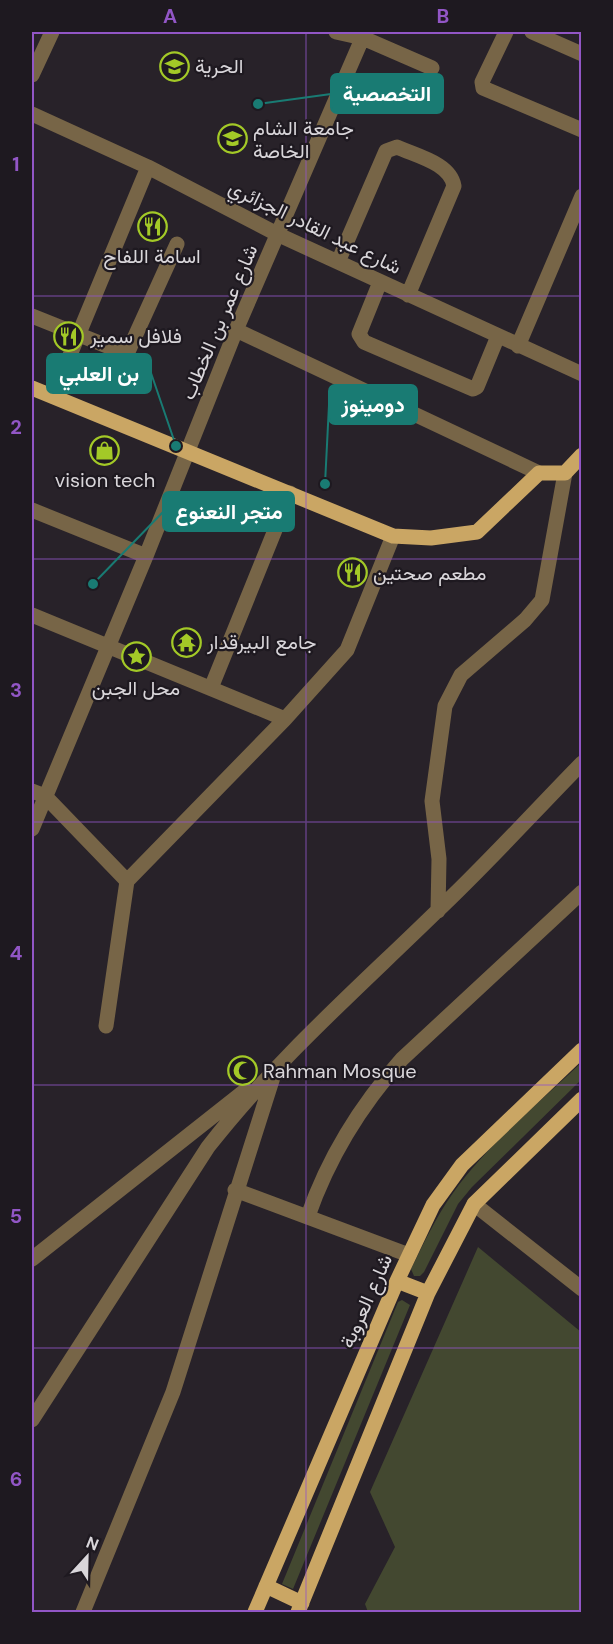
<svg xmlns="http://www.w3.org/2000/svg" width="613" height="1644" font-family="'DM Sans',Vazirmatn,sans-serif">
	<rect width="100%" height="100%" fill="#282229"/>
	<path fill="#434830" d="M581 1063V1080L472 1187 458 1204 424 1272 420 1276H414L411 1269C424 1243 436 1217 453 1193 488 1144 538 1104 581 1063Z
		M478 1247 581 1332V1612H368L365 1604 395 1547 370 1492Z
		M402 1300 410 1305 293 1589 282 1584 398 1302Z"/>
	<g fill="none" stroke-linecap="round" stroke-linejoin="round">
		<path stroke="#776547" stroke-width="15" d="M336 32 363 38 432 68
			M506 32 482 82 483 88 582 130
			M532 32 582 54
			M32 75 52 32
			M32 114 148 167 279 235 582 374
			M338 262 386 151 397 147C416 156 450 163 454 186L408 295
			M380 282 359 334 364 342 473 389 477 387 498 336
			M32 316 127 354 177 244
			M236 330 539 473
			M518 346 582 196
			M53 396 148 167
			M32 510 146 556
			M32 615 285 719
			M211 688 290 493
			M32 791 45 796 127 881 285 719 347 650 393 536
			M32 829 146 556 236 330 365 32
			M438 911 439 859 432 801 445 706 461 675 525 620 542 600 565 473
			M106 1026 127 881
			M235 1190 409 1255
			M474 1204 582 1289
			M308 1216C329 1156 360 1106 402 1059L582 892
			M32 1259 246 1090
			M32 1420 208 1147C276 1060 356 990 435 913 486 865 533 813 582 763
			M83 1612 173 1392 275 1071"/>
		<path stroke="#caa664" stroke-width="15" d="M32 388 393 536 431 538 477 532 539 473H565L582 455
			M397 1281 428 1293
			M266 1586 302 1603
			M255 1612 397 1281 433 1205 462 1165 582 1050
			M298 1612 428 1293 474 1204 582 1099"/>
	</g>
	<path fill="none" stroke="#9256c6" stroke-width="1.5" stroke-opacity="0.55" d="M306 32V1612M32 296H582M32 559H582M32 822H582M32 1085H582M32 1348H582"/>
	<defs>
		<symbol id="school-ring" viewBox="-11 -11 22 22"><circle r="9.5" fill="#1e1920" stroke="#a3c927" stroke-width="1.5"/><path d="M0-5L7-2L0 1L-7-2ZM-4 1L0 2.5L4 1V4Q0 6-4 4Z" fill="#a3c927"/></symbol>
		<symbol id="university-ring" viewBox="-11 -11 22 22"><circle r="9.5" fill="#1e1920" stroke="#a3c927" stroke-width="1.5"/><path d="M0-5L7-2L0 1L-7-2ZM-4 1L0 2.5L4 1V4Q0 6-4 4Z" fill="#a3c927"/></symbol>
		<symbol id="restaurant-ring" viewBox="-11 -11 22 22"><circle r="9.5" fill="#1e1920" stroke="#a3c927" stroke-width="1.5"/><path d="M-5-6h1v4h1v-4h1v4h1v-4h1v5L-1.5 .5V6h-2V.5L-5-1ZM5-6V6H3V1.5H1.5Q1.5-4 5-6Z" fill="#a3c927"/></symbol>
		<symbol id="shop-ring" viewBox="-11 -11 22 22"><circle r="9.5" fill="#1e1920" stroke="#a3c927" stroke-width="1.5"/><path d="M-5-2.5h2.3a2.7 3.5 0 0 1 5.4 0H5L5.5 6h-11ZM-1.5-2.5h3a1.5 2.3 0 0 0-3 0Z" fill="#a3c927"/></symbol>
		<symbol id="temple-ring" viewBox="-11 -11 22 22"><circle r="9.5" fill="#1e1920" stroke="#a3c927" stroke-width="1.5"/><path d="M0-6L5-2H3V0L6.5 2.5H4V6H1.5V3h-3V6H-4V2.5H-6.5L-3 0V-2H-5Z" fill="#a3c927"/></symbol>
		<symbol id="sight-ring" viewBox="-11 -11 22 22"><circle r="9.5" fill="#1e1920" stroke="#a3c927" stroke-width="1.5"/><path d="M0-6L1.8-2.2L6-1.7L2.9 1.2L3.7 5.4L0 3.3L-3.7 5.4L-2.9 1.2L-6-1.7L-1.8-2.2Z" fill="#a3c927"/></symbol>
		<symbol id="mosque-ring" viewBox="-11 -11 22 22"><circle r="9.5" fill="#1e1920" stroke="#a3c927" stroke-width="1.5"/><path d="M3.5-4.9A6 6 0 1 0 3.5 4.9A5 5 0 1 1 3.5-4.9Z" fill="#a3c927"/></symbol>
	</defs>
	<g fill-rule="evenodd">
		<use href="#school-ring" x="158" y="50" width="33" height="33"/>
		<use href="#university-ring" x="216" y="122" width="33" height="33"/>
		<use href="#restaurant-ring" x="136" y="210" width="33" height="33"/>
		<use href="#restaurant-ring" x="52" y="320" width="33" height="33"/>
		<use href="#shop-ring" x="88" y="434" width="33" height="33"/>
		<use href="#restaurant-ring" x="336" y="556" width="33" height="33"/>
		<use href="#temple-ring" x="170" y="626" width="33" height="33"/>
		<use href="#sight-ring" x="120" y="640" width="33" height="33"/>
		<use href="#mosque-ring" x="226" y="1054" width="33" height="33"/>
	</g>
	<g text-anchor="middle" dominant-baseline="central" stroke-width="4.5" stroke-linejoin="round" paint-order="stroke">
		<g font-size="20" fill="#d9d6da" stroke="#1e1920" text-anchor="start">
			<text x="195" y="66">الحرية</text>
			<text x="253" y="128">جامعة الشام<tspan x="253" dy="23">الخاصة</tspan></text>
			<text x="152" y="256" text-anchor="middle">اسامة اللفاح</text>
			<text x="90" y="336">فلافل سمير</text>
			<text x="105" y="480" text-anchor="middle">vision tech</text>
			<text x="373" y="573">مطعم صحتين</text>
			<text x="207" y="642">جامع البيرقدار</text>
			<text x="136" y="688" text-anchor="middle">محل الجبن</text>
			<text x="263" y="1071">Rahman Mosque</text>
		</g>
		<g font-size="20" fill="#d9d6da" stroke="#1e1920">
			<text transform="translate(315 227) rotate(26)">شارع عبد القادر الجزائري</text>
			<text transform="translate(219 322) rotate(-67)">شارع عمر بن الخطاب</text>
			<text transform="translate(366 1301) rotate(-66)">شارع العروبة</text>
		</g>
	</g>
	<path fill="none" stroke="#197b73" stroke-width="2" d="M258 104L331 94M176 446L151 373M325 484L329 405M93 584L163 512"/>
	<g fill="#197b73" stroke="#1e1920" stroke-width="2">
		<circle cx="258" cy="104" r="6"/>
		<circle cx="176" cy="446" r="6"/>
		<circle cx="325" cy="484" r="6"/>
		<circle cx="93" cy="584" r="6"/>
	</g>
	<g fill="#197b73" stroke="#197b73" stroke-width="2">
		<rect x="331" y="74" width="112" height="39" rx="6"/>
		<rect x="47" y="354" width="104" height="39" rx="6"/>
		<rect x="329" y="385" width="88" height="39" rx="6"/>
		<rect x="163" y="492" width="131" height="39" rx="6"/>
	</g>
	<g font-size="21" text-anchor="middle" font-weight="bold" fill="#fff">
		<text x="387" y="101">التخصصية</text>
		<text x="99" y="381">بن العلبي</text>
		<text x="373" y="412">دومينوز</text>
		<text x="229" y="519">متجر النعنوع</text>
	</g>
	<rect width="613" height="1644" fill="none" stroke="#1e1920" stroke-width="66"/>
	<g transform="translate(87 1557) rotate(22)" stroke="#1e1920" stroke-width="4.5" paint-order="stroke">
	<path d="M0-4.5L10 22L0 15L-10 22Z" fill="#d9d6da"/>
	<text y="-9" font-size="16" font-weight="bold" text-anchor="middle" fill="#d9d6da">N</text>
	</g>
	<rect x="33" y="33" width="547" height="1578" fill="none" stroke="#9256c6" stroke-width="2"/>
	<g font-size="20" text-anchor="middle" font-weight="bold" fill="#9256c6">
		<text x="170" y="23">A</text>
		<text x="443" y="23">B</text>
		<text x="16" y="171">1</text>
		<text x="16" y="434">2</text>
		<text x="16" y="697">3</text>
		<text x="16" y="960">4</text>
		<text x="16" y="1223">5</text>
		<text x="16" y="1486">6</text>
	</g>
</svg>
